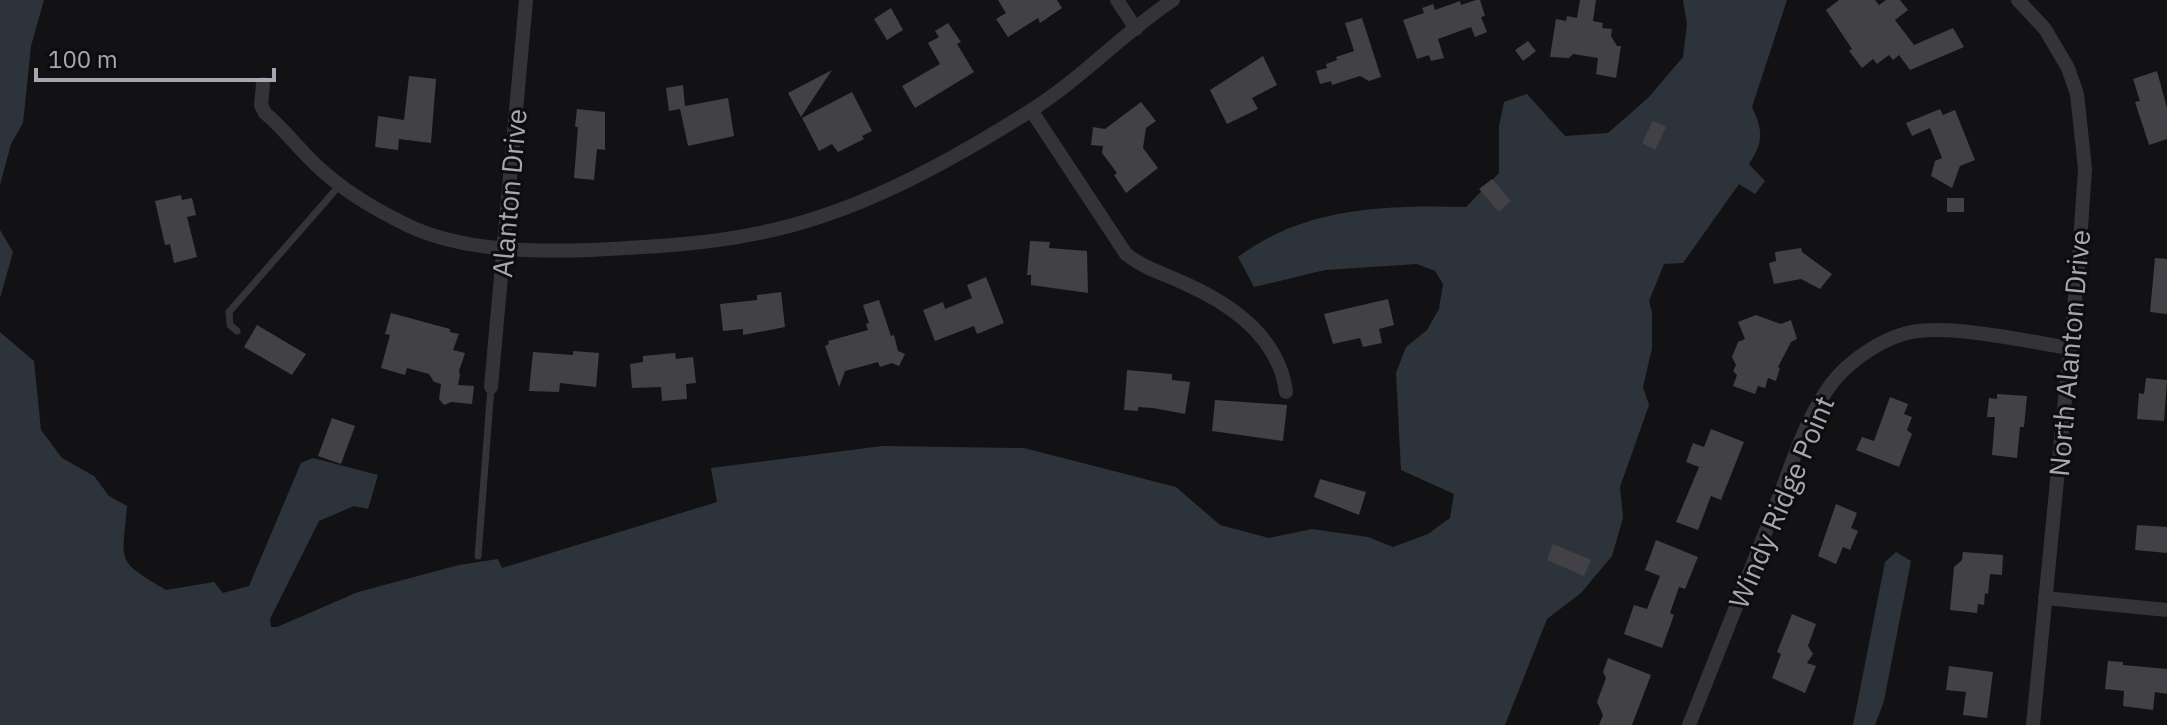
<svg xmlns="http://www.w3.org/2000/svg" width="2167" height="725" font-family="'IBM Plex Sans',sans-serif">
	<rect width="100%" height="100%" fill="#121214"/>
	<path fill="#2d333b" d="M0 0H44L31 46 23 123 11 144 0 185Z
		M1683 0H1787L1752 107C1763 131 1764 141 1749 164L1765 181 1755 194 1739 184 1683 263 1664 264 1649 301 1652 312V348L1643 387 1649 405 1620 487 1623 518 1612 556 1581 593 1547 619 1505 725H0V332L34 361 41 430 62 458 94 476 109 496 127 506C122 564 115 560 166 590L214 582 223 593 249 586 301 463 313 458 378 475 368 509 354 506 319 521 270 619 271 627H277L358 592 459 565 498 559 502 568 717 502 711 468 882 446 1024 448 1176 487 1220 525 1269 538 1312 529 1368 537 1393 547 1428 534 1450 518 1454 494 1401 470 1396 373 1406 347 1427 330 1439 309 1443 284 1435 271 1417 264 1325 270 1254 287 1238 257C1304 207 1386 205 1466 207L1499 173V126L1504 102 1527 94 1565 136 1608 133 1648 98 1683 57 1687 24Z
		M0 230 13 252 0 298Z
		M1896 552 1911 561 1884 701 1875 725H1853L1885 562Z"/>
	<path fill="#424246" d="M998 0H1057L1062 8 1040 23 1038 18 1008 37 996 19 1006 13Z
		M1476 0H1480L1485 16 1481 17 1487 32 1475 37 1471 27 1438 39 1444 58 1431 61 1429 55 1417 59 1403 20 1424 13 1422 8 1433 4 1435 10 1460 1 1461 5Z
		M1580 0H1596L1593 21 1603 23 1602 28 1612 29 1611 36 1617 46H1621L1616 78 1596 74 1598 58 1573 54 1569 58 1550 57 1556 19 1566 21 1567 16 1577 18Z
		M1839 0H1875L1879 5 1886 0H1900L1908 10 1895 20 1914 45 1953 28 1964 47 1910 70 1899 55 1893 60 1889 55 1877 64 1873 59 1862 68 1849 51 1852 49 1826 10Z
		M891 8 903 30 887 40 874 19Z
		M1362 18 1381 77 1369 81 1360 76 1332 85 1331 81 1320 84 1316 71 1327 68 1326 64 1337 60 1336 57 1354 51 1345 23Z
		M948 23 961 42 957 44 974 72 915 108 902 86 940 64 928 43 939 37 935 31Z
		M1528 41 1536 51 1523 61 1515 50Z
		M1263 56 1277 85 1252 98 1258 109 1227 124 1210 90Z
		M832 70 801 117 788 93Z
		M2157 71 2167 108V139L2149 145 2135 102 2140 101 2133 79Z
		M409 76 436 79 431 143 399 139 398 150 375 147 378 116 404 120Z
		M683 85 685 106 728 98 734 136 688 146 680 109 669 111 666 88Z
		M852 92 872 131 862 136 864 139 838 152 832 144 819 151 802 118Z
		M1141 102 1156 121 1146 128 1143 148 1158 168 1126 193 1114 175 1117 173 1102 153 1103 146 1091 145 1093 127 1105 129Z
		M577 109 605 112V150L597 149 594 180 574 178 578 127H575Z
		M1940 109 1943 115 1955 110 1975 160 1960 166 1952 188 1931 176 1935 161 1942 158 1930 128 1912 136 1906 123Z
		M1653 121 1666 127 1655 150 1642 143Z
		M1492 179 1511 201 1499 212 1479 189Z
		M181 195 182 200 192 198 196 215 187 217 197 257 174 263 170 244 165 245 155 201Z
		M1947 198H1964V212H1947Z
		M1030 241 1050 242 1049 248 1087 251 1088 293 1031 285V275H1027Z
		M1801 248 1802 252 1832 274 1820 289 1801 279 1774 284 1769 263 1776 261 1775 252Z
		M2155 258 2167 259V314L2150 312Z
		M986 277 1004 323 977 334 974 326 935 341 923 310 943 302 945 309 972 298 967 285Z
		M781 292 785 327 743 335V329L723 331 720 304 757 300V295Z
		M1388 299 1394 325 1379 329 1382 343 1363 347 1360 338 1333 344 1324 314Z
		M879 300 891 336 894 335 898 351 905 354 899 366 892 363 880 367 878 362 845 371 839 387 825 346 829 344 828 341 868 330 866 324 869 323 863 305Z
		M391 313 450 329V332L459 334 453 350 465 353 459 371 460 375 458 385 474 386 472 404 451 402 444 405 439 399 441 384 434 382 429 374 407 368 405 375 381 368 390 335 385 334Z
		M1756 315 1781 324 1791 320 1797 339 1791 342 1778 367 1780 368 1776 381 1768 378 1765 388 1758 386 1755 394 1733 386 1737 375 1733 371 1736 365 1732 357 1738 342 1745 339 1738 322Z
		M257 325 306 354 292 375 244 347Z
		M573 351 599 353 596 387 560 383 559 392 529 391 533 352 573 355Z
		M675 353 676 359 693 357 696 383 686 384 687 399 662 401 661 387 632 388 630 364 643 362V356Z
		M1127 370 1172 374V380L1190 382 1185 414 1153 408 1138 407V411L1124 410Z
		M2146 378 2167 380 2164 421 2137 419 2139 393 2144 394Z
		M1997 394 2027 396 2024 427H2020L2017 458 1992 455 1995 417H1987L1989 398 1997 399Z
		M1890 397 1908 404 1904 414 1912 417 1907 430 1912 434 1899 467 1856 450 1862 437 1874 441Z
		M1215 400 1287 405 1283 441 1212 431Z
		M332 418 355 426 341 464 318 456Z
		M1711 429 1744 442 1721 500 1711 496 1698 530 1676 522 1699 467 1686 462 1693 443 1704 447Z
		M1320 479 1366 492 1359 515 1314 497Z
		M1836 504 1857 513 1851 528 1858 531 1850 550 1843 547 1836 564 1818 556Z
		M2137 525 2167 527V553L2135 550Z
		M1656 540 1698 557 1685 589 1679 587 1670 613 1674 615 1662 648 1624 634 1634 605 1647 609 1660 576 1645 570Z
		M1553 544 1591 560 1584 576 1547 560Z
		M1963 552 2003 555 2002 575 1990 574 1988 594 1985 593 1984 605 1978 604 1977 613 1950 610 1954 567 1962 560Z
		M1792 614 1816 624 1808 646 1813 654 1807 663 1816 666 1805 693 1772 678 1781 654 1777 652Z
		M1608 658 1651 675 1632 725H1599L1603 715 1597 702 1606 678 1603 672Z
		M2108 661 2123 662V665L2167 669V694L2155 692 2153 710 2123 706 2124 691 2105 689Z
		M1949 666 1993 672 1987 718 1963 715 1966 692 1946 690Z"/>
	<g fill="none" stroke-linecap="round" stroke-linejoin="round">
		<path stroke="#343438" stroke-width="7" d="M237 331 230 325 229 312 339 186
			M478 556 491 387"/>
		<path stroke="#343438" stroke-width="14" d="M1117 0 1136 29
			M2018 0 2045 29 2068 68 2077 94 2085 169 2079 257 2033 725
			M263 84 261 105 265 113C284 129 298 148 316 165 342 190 374 209 407 225 461 251 532 252 591 250 646 247 701 245 754 234 852 216 946 164 1030 111 1081 79 1123 33 1173 0
			M1031 110 1126 254C1145 269 1165 274 1186 284 1233 305 1279 338 1286 392
			M491 387 526 0
			M2045 598 2167 610
			M1689 725C1718 653 1746 582 1774 510 1791 468 1804 420 1832 383 1849 361 1880 340 1907 333 1947 323 2026 341 2069 348"/>
	</g>
	<g text-anchor="middle" dominant-baseline="central" stroke-width="6" stroke-linejoin="round" paint-order="stroke">
		<g font-size="28" fill="#a5a8b2" stroke="#0d0d0e">
			<text transform="translate(509 193) rotate(-85)">Alanton Drive</text>
			<text transform="translate(2069 353) rotate(-85)">North Alanton Drive</text>
			<text transform="translate(1781 502) rotate(-67)">Windy Ridge Point</text>
		</g>
	</g>
	<path d="M36 68v12h238v-12" fill="none" stroke="#a5a8b2" stroke-width="4"/>
	<text x="48" y="68" font-size="24" fill="#a5a8b2" stroke="#0d0d0e" stroke-width="6" paint-order="stroke">100 m</text>
</svg>
